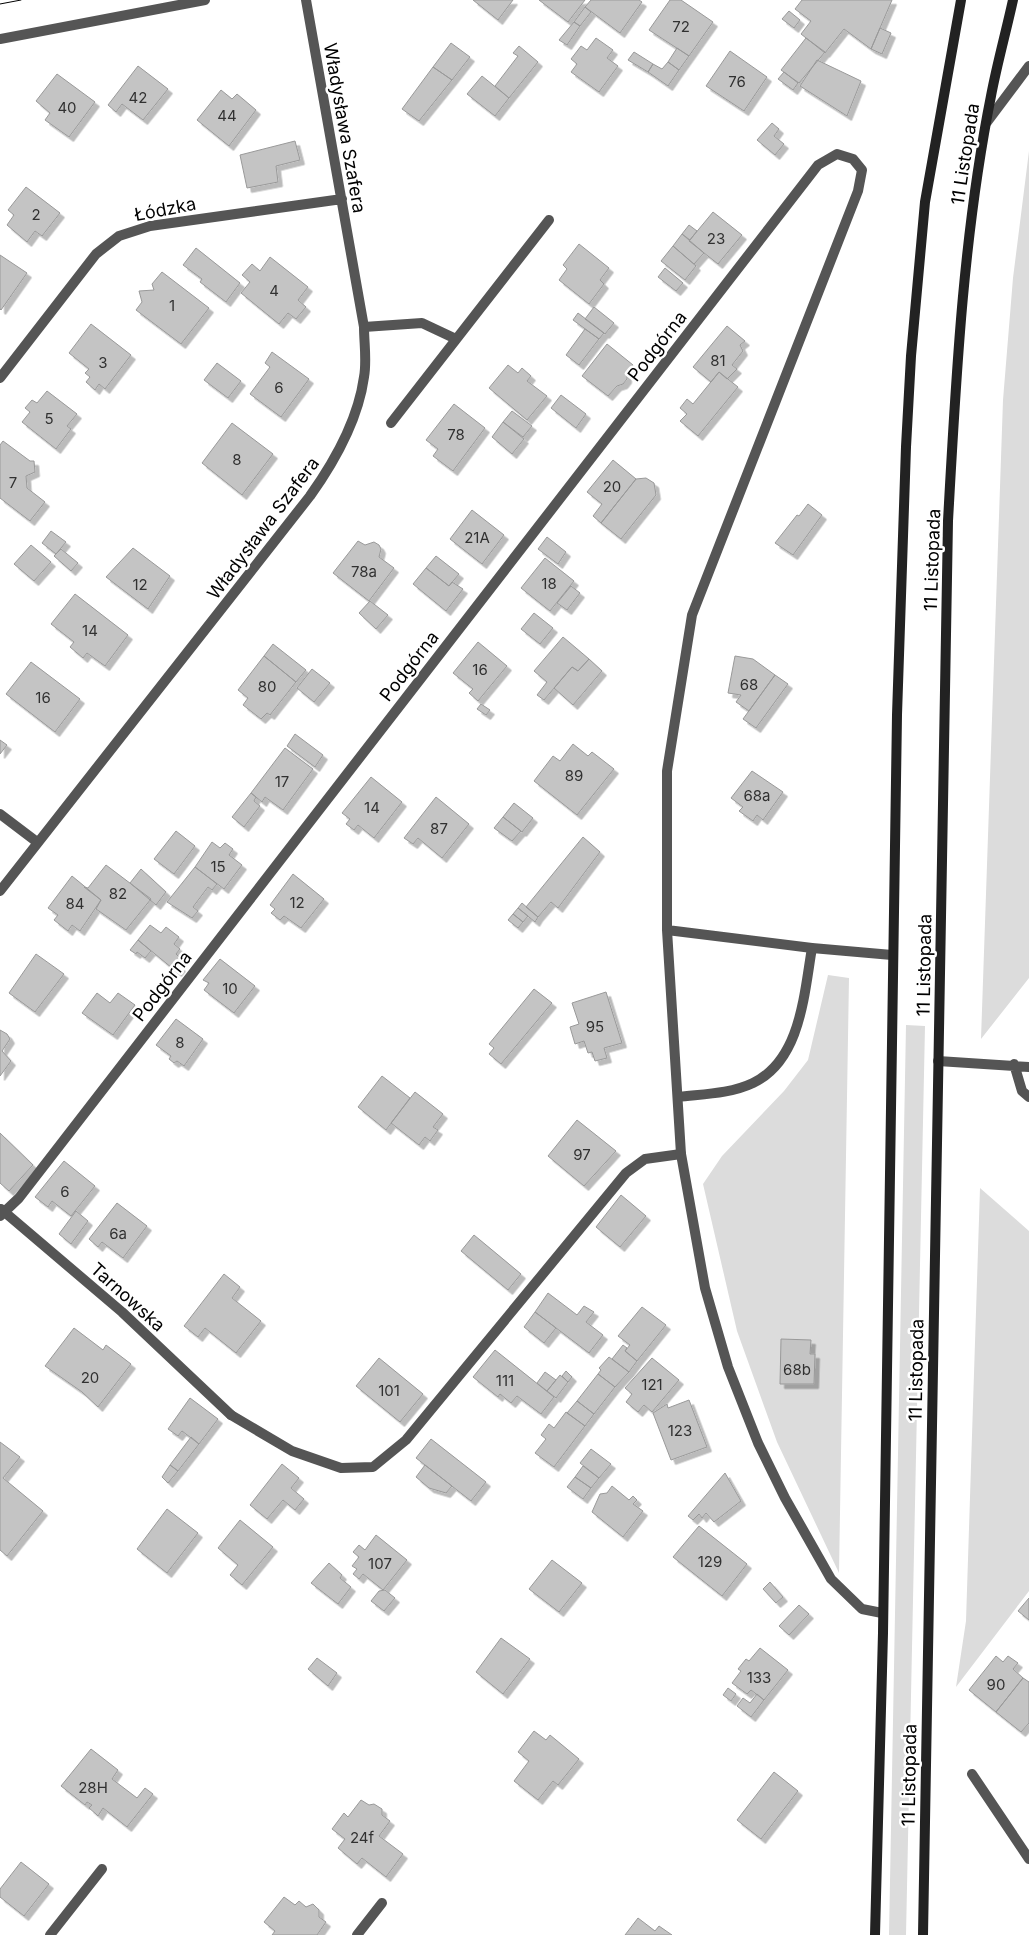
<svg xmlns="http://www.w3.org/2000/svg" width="1029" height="1935" font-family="Inter,sans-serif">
	<defs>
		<filter id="shadow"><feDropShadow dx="4.5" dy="4.5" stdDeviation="0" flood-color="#0004"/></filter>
	</defs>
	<rect width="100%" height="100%" fill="#fff"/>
	<path fill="#dcdcdc" d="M1029 151V978L981 1039 1003 400 1013 278Z
		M828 975 849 978 839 1573 777 1442 737 1331 703 1184 722 1156 784 1091 808 1060Z
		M906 1025 925 1026 906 1935H889Z
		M980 1188 1029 1231V1591L956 1687 966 1621Z"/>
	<path fill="#c4c4c4" stroke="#999" filter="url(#shadow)" d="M473 0H513L498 20Z
		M539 0H585L568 22Z
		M591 0H639L642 2 620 33 585 7Z
		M670 0H681L713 22 689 56 649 30Z
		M802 0H892L871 49 844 29 825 53 801 34 811 21 795 9Z
		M585 7 591 12 580 26 574 22Z
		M789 11 800 20 794 28 782 19Z
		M574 22 580 26 567 45 559 40Z
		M880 28 891 33 882 54 871 49Z
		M596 38 613 50 607 58 618 66 599 92 571 72 577 64 571 59 581 46 587 50Z
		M806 38 825 52 799 83 781 70Z
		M451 43 470 57 452 80 433 67Z
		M519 46 538 62 509 98 495 86 518 56 513 53Z
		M677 48 689 56 679 70 668 62Z
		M730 51 767 77 744 111 706 86Z
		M634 52 653 64 648 72 628 60Z
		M817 60 861 81 847 116 800 86Z
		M668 62 679 70 668 86 648 72 653 64 662 69Z
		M138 66 168 89 143 120 122 104 116 112 108 105Z
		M433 67 452 80 419 121 402 109Z
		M784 72 798 83 793 90 778 79Z
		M57 74 95 102 69 137 45 120 50 113 36 101Z
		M482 76 509 98 495 116 467 94Z
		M221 90 232 99 237 94 256 110 229 146 197 120Z
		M772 123 779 129 774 136 784 144 775 155 757 140Z
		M295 141 300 160 276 166 278 182 247 188 240 155Z
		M26 187 60 213 42 236 35 231 27 242 7 225 14 215 8 210Z
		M713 212 742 235 718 264 689 241Z
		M689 225 697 231 690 240 682 234Z
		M682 234 704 253 694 264 673 246Z
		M579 244 609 268 600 280 604 284 589 304 559 280 567 269 563 265Z
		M673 246 696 266 685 280 661 261Z
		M196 248 240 283 226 302 200 282 202 279 183 265Z
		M0 255 27 273 1 310 0 309Z
		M270 257 308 287 298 300 306 307 296 319 288 313 279 324 241 293 250 282 242 275 252 264 260 271Z
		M665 268 683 283 676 291 658 277Z
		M162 272 209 308 181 344 136 310 142 302 139 291 154 290 152 284Z
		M594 307 614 323 605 334 585 319Z
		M578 313 604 333 599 339 573 320Z
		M91 324 131 355 105 389 99 384 95 390 86 382 90 377 85 373 89 369 69 353Z
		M727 326 745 341 740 345 743 351 732 365 737 369 727 379 719 372 711 382 693 367Z
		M585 329 599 339 579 365 566 355Z
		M607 344 633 365 627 373V379L623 384 617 386 608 396 582 376Z
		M272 352 309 379 281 417 250 394 270 367 265 363Z
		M217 363 241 381 228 398 204 380Z
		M508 365 518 373 522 368 531 376 527 381 547 396 527 420 489 388Z
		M719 372 738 387 698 436 680 421 687 414 680 408 687 399 693 404Z
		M47 391 77 414 67 426 71 429 56 449 22 422 30 412 25 408 32 400 37 403Z
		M561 395 586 414 576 428 551 408Z
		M454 404 485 428 453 471 433 456 438 449 426 440Z
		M512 411 532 426 523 437 503 422Z
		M503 422 524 439 512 454 492 437Z
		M232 423 273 454 242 495 202 463Z
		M3 441 30 461H34L35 472 26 476 27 488 45 502 30 521 0 498V445Z
		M613 460 636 479 601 523 593 516 602 504 587 492Z
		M646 478 654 483 656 495 621 539 601 523 636 479Z
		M808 504 822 515 793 555 775 543 797 515 799 516Z
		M472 510 504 535 482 564 450 539Z
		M51 531 66 542 56 554 42 543Z
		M547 537 566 552 558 564 538 549Z
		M358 541 365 545 374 542 379 545 381 549 379 557 394 568 369 601 333 573Z
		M31 545 51 562 34 581 14 564Z
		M133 548 170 576 148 609 106 577Z
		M61 549 78 563 71 571 54 556Z
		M436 556 459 574 449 586 426 568Z
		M545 558 574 581 550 611 521 588Z
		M426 568 449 586 452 582 463 589 446 611 413 584Z
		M571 586 580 593 567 610 557 603Z
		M75 594 128 635 105 666 87 653 83 658 70 647 74 642 51 624Z
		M370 601 388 615 376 629 359 613Z
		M534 613 553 628 540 644 521 629Z
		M563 637 589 659 578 671 572 667 544 700 537 695 547 682 534 671Z
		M478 642 507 666 478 701 469 693 473 689 453 673Z
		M273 644 306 670 296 682 264 656Z
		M264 656 296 682 270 715 267 713 261 719 243 705 248 698 238 690Z
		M735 656 753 659 775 675 749 711 736 702 741 695 728 693Z
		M589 659 602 671 573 705 554 688 572 667 578 671Z
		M31 662 80 699 55 732 6 694Z
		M312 669 330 683 314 702 297 688Z
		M775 675 788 684 756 728 743 719Z
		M481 704 490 710 486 715 477 709Z
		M295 734 323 755 315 767 287 746Z
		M0 740 7 745 0 754Z
		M573 744 588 756 592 752 614 769 577 815 534 781 553 756 560 761Z
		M285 748 313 769 283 810 265 797 262 802 251 793Z
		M752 771 783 792 763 820 757 815 753 821 739 811 743 807 731 798Z
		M371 777 402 802 374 838 358 825 354 830 346 824 350 819 342 813Z
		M251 793 256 797 254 801 260 806 244 827 232 817Z
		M436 797 469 824 442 858 418 838 413 844 404 838Z
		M514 803 533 818 522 832 503 817Z
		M503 817 521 831 512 841 494 828Z
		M176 831 195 846 174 874 154 859Z
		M583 837 600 852 558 908 551 902 538 917 526 907Z
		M212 842 220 848 225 843 233 849 229 855 242 865 224 889 195 867Z
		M106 865 151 899 126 930 96 909 101 900 84 887 88 888Z
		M195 867 217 884 212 890 208 887 193 907 198 911 192 918 167 902Z
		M141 869 166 892 156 905 130 883Z
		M293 874 324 899 301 928 284 916 280 920 271 913 275 909 270 905Z
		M72 876 101 900 80 931 72 925 68 931 54 920 58 915 48 908Z
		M522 903 538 917 535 922 518 908Z
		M518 908 528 916 523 922 513 914Z
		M513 914 523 922 518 928 508 920Z
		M150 925 161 933 166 927 179 937 174 944 180 949 176 954 180 958 172 968 138 940Z
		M138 940 151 951 145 958 137 952 136 954 130 950Z
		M36 954 64 974 35 1012 9 993Z
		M220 959 255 986 234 1013 204 990 209 983 203 980Z
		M176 963 181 967 177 972 172 968Z
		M534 989 552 1003 501 1064 489 1054 494 1048 489 1044Z
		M606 992 622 1043 604 1048 607 1058 595 1061 592 1052 588 1053 584 1041 575 1044 570 1027 579 1024 572 1003Z
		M97 993 110 1003 118 993 135 1005 113 1035 82 1013Z
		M176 1019 203 1039 184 1066 177 1061 174 1063 169 1059 171 1056 156 1045Z
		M0 1030 7 1034 10 1039 2 1051 11 1061 0 1076Z
		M382 1076 410 1098 386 1130 358 1107Z
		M415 1092 443 1114 433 1127 438 1130 430 1141 425 1137 419 1145 391 1123Z
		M577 1120 616 1151 584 1186 548 1156Z
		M0 1133 33 1165 9 1191 0 1183Z
		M64 1161 95 1186 71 1216 52 1201 48 1207 35 1197Z
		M621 1195 646 1216 620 1247 596 1227Z
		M117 1203 147 1226 123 1258 102 1242 98 1247 89 1239Z
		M76 1211 88 1221 71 1244 59 1234Z
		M474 1235 521 1274 508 1290 461 1251Z
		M224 1274 240 1287 232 1298 261 1321 236 1353 205 1328 198 1337 184 1326Z
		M548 1293 577 1315 584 1306 594 1312 586 1322 603 1335 589 1353 535 1312Z
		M642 1307 666 1325 637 1361 625 1351 630 1345 618 1336Z
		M535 1312 556 1328 544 1343 524 1327Z
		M74 1328 103 1350 106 1345 131 1364 98 1407 82 1392 45 1366Z
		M781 1339 811 1340 810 1354H815L814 1384H780Z
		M623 1345 627 1348 625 1351 637 1361 629 1372 612 1359Z
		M495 1350 554 1397 541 1414 517 1396 511 1403 500 1394 498 1397 473 1377Z
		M609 1357 629 1372 615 1387 598 1374 601 1370 599 1368Z
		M379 1358 423 1394 400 1422 356 1386Z
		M652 1358 679 1380 652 1412 644 1405 638 1412 626 1402 632 1394 625 1388Z
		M566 1371 572 1377 568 1382 562 1376Z
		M545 1372 556 1380 547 1391 537 1383Z
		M598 1374 615 1387 594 1414 577 1401Z
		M560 1375 568 1382 556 1398 547 1391Z
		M190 1398 218 1419 199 1444 182 1431 178 1436 168 1429Z
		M689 1400 707 1447 671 1460 653 1413 667 1404 668 1408Z
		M577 1401 594 1414 585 1426 567 1413Z
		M566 1412 585 1426 554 1467 535 1453 546 1439 541 1435 549 1424 554 1428Z
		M191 1437 199 1444 178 1471 170 1465Z
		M431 1439 486 1482 471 1501 416 1458Z
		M0 1442 20 1457 3 1478 43 1511 7 1556 0 1550Z
		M591 1449 611 1464 599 1478 580 1463Z
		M282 1464 299 1478 291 1488 304 1499 295 1510 283 1500 267 1519 250 1505Z
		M170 1465 178 1471 168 1483 162 1477Z
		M425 1465 452 1486 446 1493 429 1488 416 1477Z
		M583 1466 599 1478 591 1488 575 1477Z
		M725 1473 741 1501 714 1522 706 1513 702 1518 699 1514 693 1520 688 1516Z
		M575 1477 591 1488 583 1499 567 1487Z
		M612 1486 629 1500 633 1496 637 1500 633 1504 643 1511 623 1537 592 1512 600 1494 607 1493Z
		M167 1509 198 1533 167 1573 137 1549Z
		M240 1520 273 1547 242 1585 230 1575 238 1565 218 1548Z
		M699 1526 747 1564 722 1596 673 1557Z
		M376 1535 407 1560 383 1590 363 1574 359 1579 353 1574 357 1569 352 1566 359 1557 353 1552 359 1545 365 1550Z
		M552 1560 582 1583 559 1612 529 1589Z
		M329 1563 342 1575 340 1578 351 1587 338 1604 311 1583Z
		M770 1582 783 1597 776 1603 763 1589Z
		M385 1590 395 1598 384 1611 371 1601 379 1591Z
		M1029 1598V1620L1018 1611Z
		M799 1605 809 1614 789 1635 779 1626Z
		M501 1638 530 1659 503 1694 476 1672Z
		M760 1648 788 1670 764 1700 751 1690 747 1694 732 1683 741 1671 738 1669 746 1659 749 1661Z
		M996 1656 1003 1662 1008 1656 1018 1663 1013 1669 1023 1678 996 1712 969 1690Z
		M317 1658 337 1673 328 1686 308 1669Z
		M1023 1678 1029 1682V1723L1021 1732 996 1712Z
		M728 1688 736 1694 731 1701 723 1695Z
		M757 1694 764 1700 751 1717 737 1706 743 1698 750 1703Z
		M534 1731 546 1740 550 1735 579 1759 558 1785 553 1781 538 1800 514 1781 529 1761 518 1752Z
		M91 1749 118 1770 112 1779 137 1798 145 1788 153 1794 127 1827 103 1808 98 1816 96 1814 89 1808 92 1805 87 1802 85 1805 61 1786Z
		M774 1772 798 1791 761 1839 737 1820Z
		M361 1800 369 1805 374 1804 382 1809V1815L390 1821 379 1836 403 1854 386 1877 362 1858 357 1864 338 1848 345 1839 332 1829 344 1813 348 1817Z
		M21 1862 49 1884 24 1916 0 1897V1889Z
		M284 1897 295 1905 299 1901 306 1907 313 1904 319 1910V1917L326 1922 317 1935H272L275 1931 264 1922Z
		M638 1918 655 1931 659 1926 672 1935H625Z"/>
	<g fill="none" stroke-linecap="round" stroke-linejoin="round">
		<path stroke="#555" stroke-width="10" d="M364 327 422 323 456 339
			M391 423 549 220
			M938 1061 1029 1067
			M1014 1064 1022 1091 1029 1097
			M678 1097C702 1094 730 1094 753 1083 801 1060 804 994 812 948
			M231 1415 292 1451 341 1468 373 1467 406 1440 626 1173 645 1159 681 1154
			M972 1774 1029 1859
			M50 1935 102 1869
			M357 1935 382 1903"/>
		<path stroke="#555" stroke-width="10" d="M0 39 205 0
			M987 122 1029 66
			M0 378 96 254 119 236 150 226 342 199
			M0 814 37 842
			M0 891 310 496C335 461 358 421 364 377 367 361 364 343 364 327L306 0
			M667 930 812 948 892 955
			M1 1209 122 1312 231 1415
			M0 1216 19 1198 818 165 837 154 853 159 862 170 858 191 692 615 667 771V930L681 1154 705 1288 728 1367 758 1443 785 1498 831 1579 862 1609 882 1613"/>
		<path stroke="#222" stroke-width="10" d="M875 1935 883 1633 897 715 906 447 911 356 925 202 961 0
			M923 1935 948 521C956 378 963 236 991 96 997 64 1006 32 1013 0"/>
		<path stroke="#000" stroke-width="1" d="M0 4 21 0"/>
	</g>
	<g text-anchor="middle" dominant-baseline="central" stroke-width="5" stroke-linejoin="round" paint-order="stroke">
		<g font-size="15" fill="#313131">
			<text x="681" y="26">72</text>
			<text x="737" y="81">76</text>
			<text x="138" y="97">42</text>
			<text x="67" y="107">40</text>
			<text x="227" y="115">44</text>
			<text x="36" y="214">2</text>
			<text x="716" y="238">23</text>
			<text x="274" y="290">4</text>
			<text x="172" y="305">1</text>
			<text x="718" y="360">81</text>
			<text x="103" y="362">3</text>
			<text x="279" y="387">6</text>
			<text x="49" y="418">5</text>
			<text x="456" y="434">78</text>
			<text x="237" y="459">8</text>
			<text x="13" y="482">7</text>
			<text x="612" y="486">20</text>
			<text x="477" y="537">21A</text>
			<text x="364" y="571">78a</text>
			<text x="549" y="583">18</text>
			<text x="140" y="584">12</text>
			<text x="90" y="630">14</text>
			<text x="480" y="669">16</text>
			<text x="749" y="684">68</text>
			<text x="267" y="686">80</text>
			<text x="43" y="697">16</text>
			<text x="574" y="775">89</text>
			<text x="282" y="781">17</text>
			<text x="757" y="795">68a</text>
			<text x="372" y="807">14</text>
			<text x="439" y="828">87</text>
			<text x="218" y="866">15</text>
			<text x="118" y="893">82</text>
			<text x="297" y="902">12</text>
			<text x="75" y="903">84</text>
			<text x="230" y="988">10</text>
			<text x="595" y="1026">95</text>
			<text x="180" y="1042">8</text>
			<text x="582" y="1154">97</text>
			<text x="65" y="1191">6</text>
			<text x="118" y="1233">6a</text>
			<text x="797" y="1369">68b</text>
			<text x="90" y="1377">20</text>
			<text x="505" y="1380">111</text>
			<text x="652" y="1384">121</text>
			<text x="389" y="1390">101</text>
			<text x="680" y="1430">123</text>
			<text x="710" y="1561">129</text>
			<text x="380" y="1563">107</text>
			<text x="759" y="1677">133</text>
			<text x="996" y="1684">90</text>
			<text x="93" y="1787">28H</text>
			<text x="362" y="1837">24f</text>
		</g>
		<g font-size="18" fill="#000" stroke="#fff">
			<text transform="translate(345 128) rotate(80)">Władysława Szafera</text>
			<text transform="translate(965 154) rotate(-81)">11 Listopada</text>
			<text transform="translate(165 209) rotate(-11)">Łódzka</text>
			<text transform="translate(657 346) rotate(-52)">Podgórna</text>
			<text transform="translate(263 528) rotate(-53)">Władysława Szafera</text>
			<text transform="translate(932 560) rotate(-88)">11 Listopada</text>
			<text transform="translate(409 666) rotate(-52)">Podgórna</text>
			<text transform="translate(924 965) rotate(-89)">11 Listopada</text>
			<text transform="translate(162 986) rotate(-52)">Podgórna</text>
			<text transform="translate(128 1297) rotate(42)">Tarnowska</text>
			<text transform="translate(916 1370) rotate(-89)">11 Listopada</text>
			<text transform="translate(909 1775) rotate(-89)">11 Listopada</text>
		</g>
	</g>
</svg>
